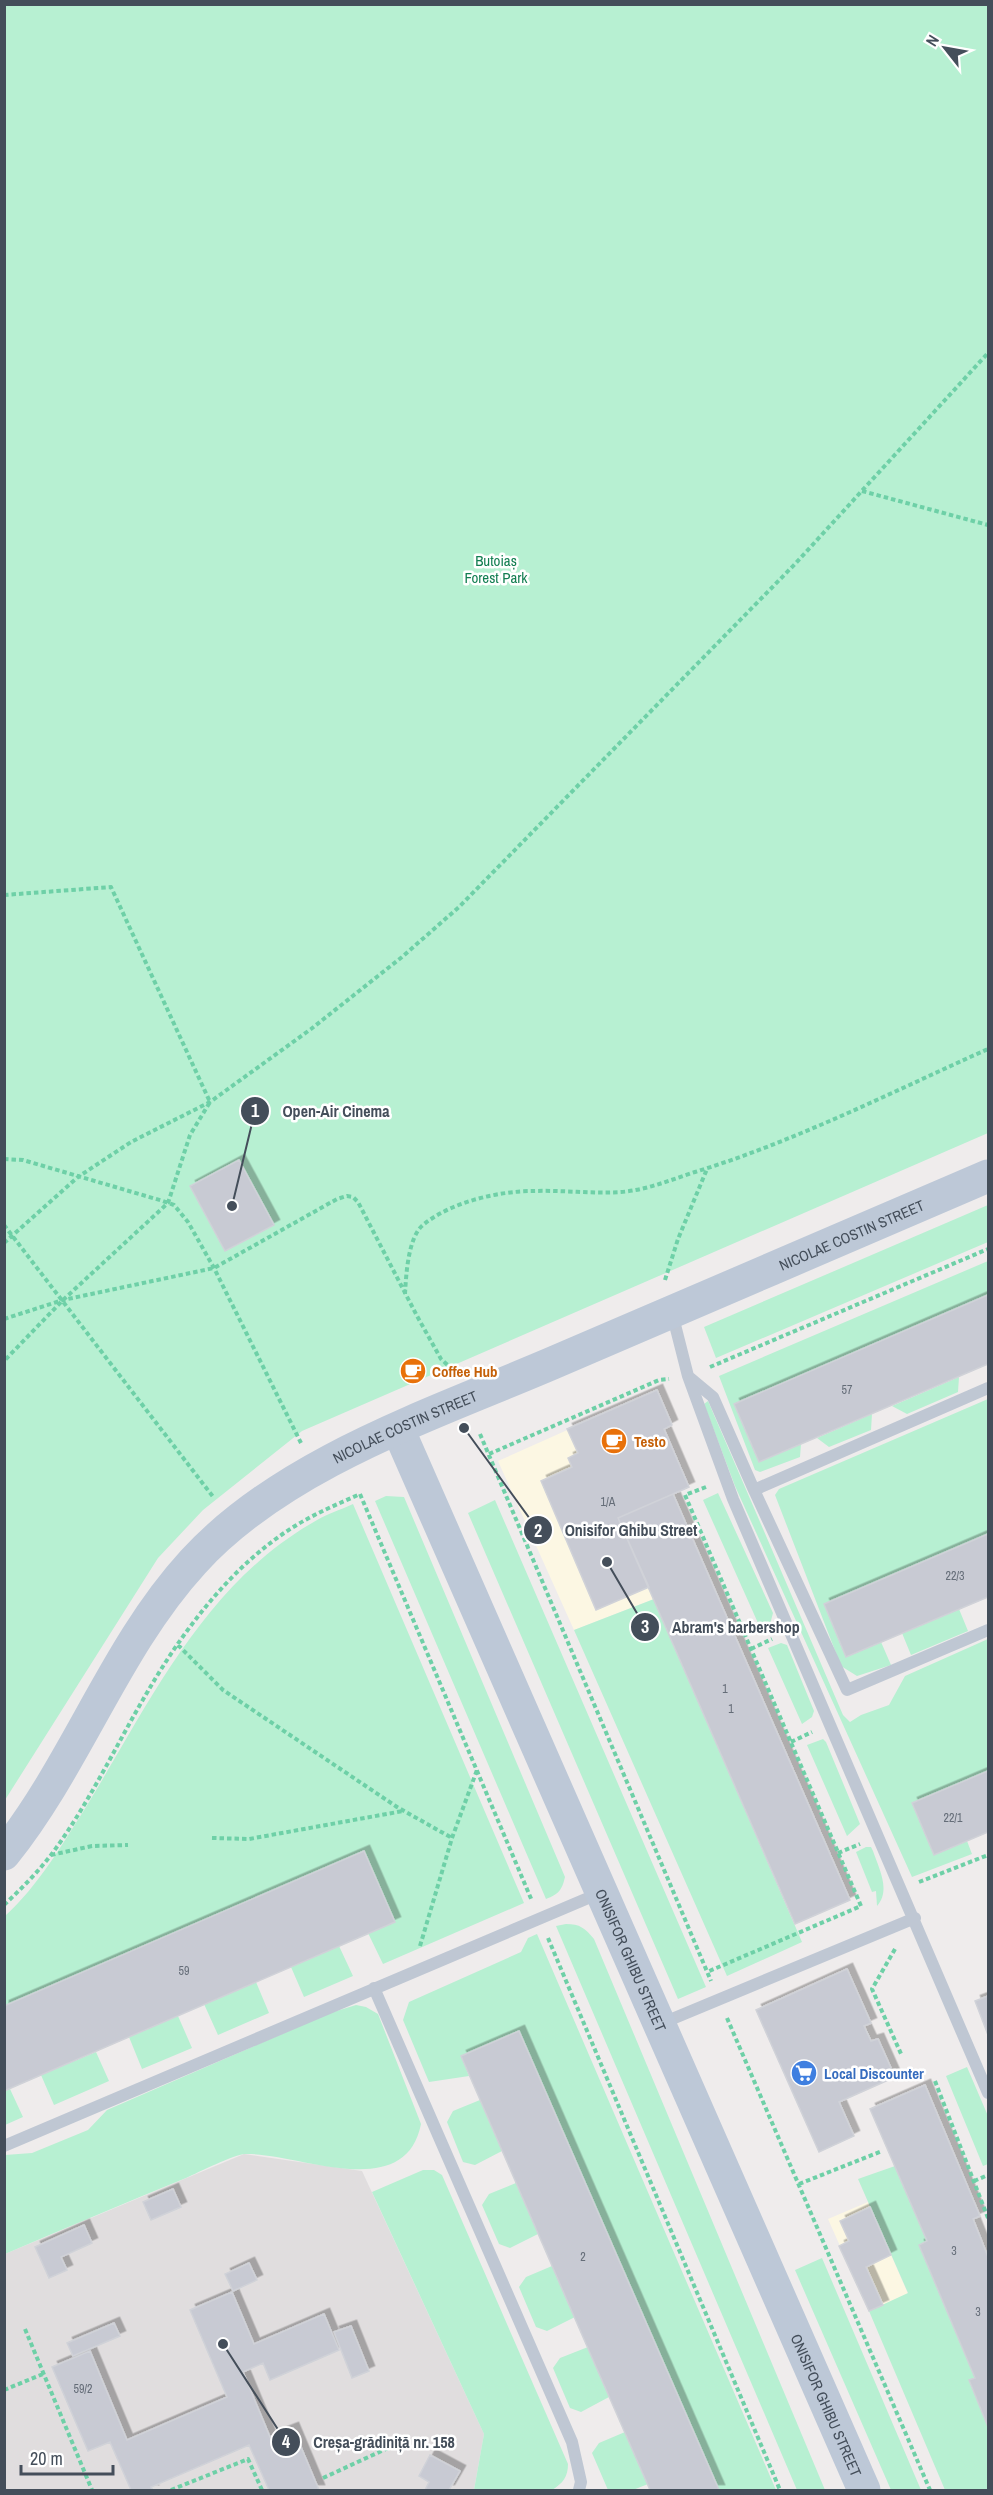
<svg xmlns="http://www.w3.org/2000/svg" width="993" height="2495" font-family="'Archivo Narrow',sans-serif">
	<defs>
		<filter id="shadow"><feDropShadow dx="5.5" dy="-5.5" stdDeviation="0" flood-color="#0004"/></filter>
	</defs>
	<rect width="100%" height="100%" fill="#efecec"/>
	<path fill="#fcf7e3" d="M657 1390 672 1425 664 1429 618 1518 654 1599 574 1630 498 1461Z
		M868 2202 908 2294 869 2311 828 2219Z"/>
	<path fill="#e0ddde" d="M244 2154 362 2171 484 2434 474 2490H5V2254Z"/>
	<path fill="#b7f0d2" d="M5 5H988V1133L302 1431 203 1510 158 1558 5 1800Z
		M988 1205V1242L716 1358 704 1327Z
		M988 1261V1295L734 1404 759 1462 801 1444 800 1457 760 1472 755 1470 719 1376Z
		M959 1377 958 1392 907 1414 892 1406Z
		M988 1399V1534L824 1604 846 1656 881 1642 891 1665 857 1676 841 1666 775 1495 779 1489Z
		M708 1401 843 1715 850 1722 861 1715 889 1705 905 1676 988 1639V1771L912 1803 934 1855 967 1841 972 1854 912 1877 735 1486 704 1404Z
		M872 1414 871 1430 829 1447 817 1438Z
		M718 1493 773 1613 769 1628 762 1632 703 1500Z
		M386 1496 404 1497 565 1877C562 1890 559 1894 546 1899L375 1501Z
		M495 1500 706 1987 678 1999 468 1513Z
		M353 1504 524 1903 383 1964 368 1933 395 1922 364 1851 5 2006V1916C38 1886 62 1845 86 1807 149 1704 203 1586 312 1523 324 1515 340 1510 353 1504Z
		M654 1599 802 1942 727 1976 574 1630Z
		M959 1609 968 1631 911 1655 902 1633Z
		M781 1643 787 1645 814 1711 812 1717 802 1724 768 1648Z
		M823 1739 826 1742 860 1824 847 1836 807 1745Z
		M866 1847H871L873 1851C879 1869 891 1890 877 1906L876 1891 872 1892 856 1852Z
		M566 1924C580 1924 585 1928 594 1939L825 2490H797L556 1926Z
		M537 1934 776 2490H719L519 2031 461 2056 469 2076 429 2082 403 2020 409 2002 521 1952 528 1938Z
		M339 1946 353 1976 304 1997 291 1967Z
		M256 1982 269 2013 218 2035 204 2004Z
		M356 2005 366 2007 378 2014 421 2124C405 2205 297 2152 245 2154 233 2155 199 2172 186 2178 125 2203 65 2228 5 2254V2155L32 2153 88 2130 107 2110 330 2013Z
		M178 2016 192 2048 142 2069 129 2037Z
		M96 2052 109 2081 54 2105 41 2075Z
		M967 2067 988 2116V2164L983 2166 946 2076Z
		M10 2089 23 2117 5 2125V2091Z
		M480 2100 502 2151 475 2165 463 2162 447 2122 453 2111Z
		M895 2166 927 2241 975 2378 969 2381 988 2427V2490H945L869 2311 908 2293 858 2179Z
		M423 2170H434L442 2175 568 2464C568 2477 563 2483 552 2490H474L484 2434 372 2192Z
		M516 2183 538 2234 510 2248 499 2244 482 2205 489 2194Z
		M822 2258 921 2490H891L795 2270Z
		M552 2266 575 2317 547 2331 536 2327 519 2287 526 2277Z
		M588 2347 609 2397 581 2412 570 2408 553 2368 560 2358Z
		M625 2432 648 2484 633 2490H608L592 2453 599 2443Z"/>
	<path fill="#c8cad3" stroke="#d0d2d8" stroke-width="1.5" filter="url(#shadow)" d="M239 1160 274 1225 225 1251 190 1186Z
		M988 1295V1364L759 1462 734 1404Z
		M657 1390 672 1425 664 1429 689 1487 618 1518 649 1587 596 1610 541 1481 572 1467 568 1458 578 1453 567 1429Z
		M673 1494 850 1900 795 1924 618 1518Z
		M988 1534V1597L846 1657 824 1604Z
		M988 1771V1832L934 1855 912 1803Z
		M364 1851 395 1922 4 2091V2006Z
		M847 1969 871 2023 864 2026 871 2041 878 2039 895 2077 839 2102 854 2136 819 2152 756 2010Z
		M988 1996V2035L975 2001Z
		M519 2031 719 2490H650L579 2328 461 2056Z
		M925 2085 980 2216 973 2219 988 2257V2427L969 2380 975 2378 919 2245 927 2241 870 2109Z
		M173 2189 181 2207 151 2220 143 2202Z
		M870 2207 891 2255 866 2267 883 2305 869 2311 839 2246 849 2241 840 2221Z
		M84 2225 92 2243 61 2257 67 2270 49 2278 35 2247Z
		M249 2263 257 2280 233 2291 225 2274Z
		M232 2292 254 2344 324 2314 339 2350 270 2380 263 2363 243 2372 270 2437 293 2428 319 2490H269L249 2445 151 2487 153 2490H131L110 2442 88 2451 52 2367 90 2351 127 2440 227 2397 190 2310Z
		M114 2323 120 2336 73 2356 67 2343Z
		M351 2326 369 2371 352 2378 334 2332Z
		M430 2455 460 2471 449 2490H425L429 2482 419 2476Z"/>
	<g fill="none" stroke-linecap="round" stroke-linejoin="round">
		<path stroke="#6ed0a7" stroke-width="4" stroke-dasharray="4.5 3" stroke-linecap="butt" d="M862 491 988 525
			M4 895 111 887 210 1102 190 1135 168 1203 63 1300 4 1361
			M4 1159 23 1160 163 1201 174 1205 188 1222 214 1268 301 1443
			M4 1225 214 1498
			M4 1243 78 1177 131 1142 210 1102 311 1029 402 957 459 907 795 564 988 353
			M665 1280 678 1239 707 1169
			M405 1294C406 1276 408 1237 423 1225 451 1202 498 1191 534 1191 563 1190 592 1194 621 1192 647 1190 670 1180 695 1172 796 1141 892 1092 988 1049
			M4 1319 63 1300 214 1268 337 1199 347 1196 353 1197 358 1202 417 1316 441 1359 452 1369
			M710 1367 988 1249
			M480 1434 711 1981
			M489 1454 659 1380 669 1379
			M706 1487 685 1495 861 1906 707 1972
			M178 1645 223 1690 397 1807 452 1838
			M751 1649 772 1639
			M791 1742 812 1732
			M212 1838 249 1839 403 1811
			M838 1853 860 1844
			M51 1855 92 1846 128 1845
			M919 1882 988 1855
			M4 1905C21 1889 37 1873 51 1855 89 1804 116 1745 148 1691 184 1629 233 1564 295 1526 316 1513 338 1504 360 1494L532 1901
			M548 1938 780 2490
			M420 1946 452 1838 477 1770
			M895 1949 872 1989 902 2056
			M727 2018 930 2490
			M935 2081 988 2218
			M974 2181 988 2175
			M799 2184 882 2151
			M25 2329 92 2490
			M4 2390 43 2374
			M323 2478 401 2442
			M171 2490 248 2459 262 2490"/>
		<path stroke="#bfc7d3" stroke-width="12" d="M672 1313 688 1376 733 1499 988 2093
			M689 1377 713 1397 754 1490 988 1388
			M754 1490 847 1690 988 1630
			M374 1988 572 2442 581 2482 579 2490
			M660 2024 915 1918
			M4 2146 600 1893"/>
		<g stroke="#bdc8d7" stroke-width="33">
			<path id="s1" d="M398 1429 864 2490"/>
			<path id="s2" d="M4 1854C77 1763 115 1647 193 1562 283 1463 434 1414 555 1362 699 1300 844 1238 988 1176"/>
		</g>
	</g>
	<defs>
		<symbol id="cafe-disc" viewBox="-11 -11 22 22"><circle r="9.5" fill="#e8710a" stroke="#fff"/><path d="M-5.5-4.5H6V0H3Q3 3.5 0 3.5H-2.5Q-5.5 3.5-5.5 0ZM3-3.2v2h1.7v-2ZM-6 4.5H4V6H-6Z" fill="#fff"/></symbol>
		<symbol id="supermarket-disc" viewBox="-11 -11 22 22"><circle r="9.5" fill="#3f7fe0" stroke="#fff"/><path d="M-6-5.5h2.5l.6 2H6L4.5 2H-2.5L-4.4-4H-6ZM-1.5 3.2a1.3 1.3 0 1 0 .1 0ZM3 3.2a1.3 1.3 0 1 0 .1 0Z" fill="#fff"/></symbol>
	</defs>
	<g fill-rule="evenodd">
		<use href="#cafe-disc" x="398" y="1356" width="30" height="30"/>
		<use href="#cafe-disc" x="599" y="1426" width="30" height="30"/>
		<use href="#supermarket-disc" x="789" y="2058" width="30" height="30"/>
	</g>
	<g text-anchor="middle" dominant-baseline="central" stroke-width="5" stroke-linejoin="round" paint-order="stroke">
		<g font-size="12" fill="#656d78">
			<text x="847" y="1390">57</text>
			<text x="608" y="1502">1/A</text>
			<text x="955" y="1576">22/3</text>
			<text x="725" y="1689">1</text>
			<text x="731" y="1709">1</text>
			<text x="953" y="1818">22/1</text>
			<text x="184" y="1971">59</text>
			<text x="954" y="2251">3</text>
			<text x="583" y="2257">2</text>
			<text x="978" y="2312">3</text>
			<text x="83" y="2389">59/2</text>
		</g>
		<g font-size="15" fill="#127e51" stroke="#fff">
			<text x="496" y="560">Butoiaș<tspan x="496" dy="17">Forest Park</tspan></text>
		</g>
		<g font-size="15" fill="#444e5a" stroke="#fff">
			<text stroke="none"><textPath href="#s2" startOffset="1088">NICOLAE COSTIN STREET</textPath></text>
			<text stroke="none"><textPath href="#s2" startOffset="602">NICOLAE COSTIN STREET</textPath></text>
			<text stroke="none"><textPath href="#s1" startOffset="580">ONISIFOR GHIBU STREET</textPath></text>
			<text stroke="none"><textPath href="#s1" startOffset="1066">ONISIFOR GHIBU STREET</textPath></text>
		</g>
		<g font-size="15" font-weight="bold" fill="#c56008" stroke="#fff" text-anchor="start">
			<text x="432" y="1371">Coffee Hub</text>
			<text x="634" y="1441">Testo</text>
		</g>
		<g font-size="15" font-weight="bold" fill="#366cbe" stroke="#fff" text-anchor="start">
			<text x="824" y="2073">Local Discounter</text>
		</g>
	</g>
	<path fill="none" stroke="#444e5a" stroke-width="2" d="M232 1206L255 1111M464 1428L538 1530M607 1562L645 1627M223 2344L286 2442"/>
	<g fill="#444e5a" stroke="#fff" stroke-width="2">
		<circle cx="232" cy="1206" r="6"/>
		<circle cx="464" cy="1428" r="6"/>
		<circle cx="607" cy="1562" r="6"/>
		<circle cx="223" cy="2344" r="6"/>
		<circle cx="255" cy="1111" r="15"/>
		<circle cx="538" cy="1530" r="15"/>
		<circle cx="645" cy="1627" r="15"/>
		<circle cx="286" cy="2442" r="15"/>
	</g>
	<g font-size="18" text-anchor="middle" font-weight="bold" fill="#fff">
		<text x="255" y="1117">1</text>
		<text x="538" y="1537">2</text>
		<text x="645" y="1633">3</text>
		<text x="286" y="2448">4</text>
	</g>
	<g font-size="16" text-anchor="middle" font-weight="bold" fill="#444e5a" stroke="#fff" stroke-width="5" stroke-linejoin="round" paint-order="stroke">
		<text x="336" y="1117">Open-Air Cinema</text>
		<text x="631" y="1536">Onisifor Ghibu Street</text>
		<text x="736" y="1633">Abram's barbershop</text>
		<text x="384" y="2448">Creșa-grădiniță nr. 158</text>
	</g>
	<rect width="993" height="2495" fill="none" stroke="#444e5a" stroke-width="12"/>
	<g transform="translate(945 48) rotate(301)" stroke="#ffffff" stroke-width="4.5" paint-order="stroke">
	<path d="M0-4.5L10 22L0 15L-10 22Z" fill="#444e5a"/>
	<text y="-9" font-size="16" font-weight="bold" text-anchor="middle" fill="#444e5a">N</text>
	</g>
	<path d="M21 2465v9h92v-9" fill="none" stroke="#444e5a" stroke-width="3"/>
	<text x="30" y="2465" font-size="18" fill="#444e5a" stroke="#ffffff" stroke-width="4.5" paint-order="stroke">20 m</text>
</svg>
